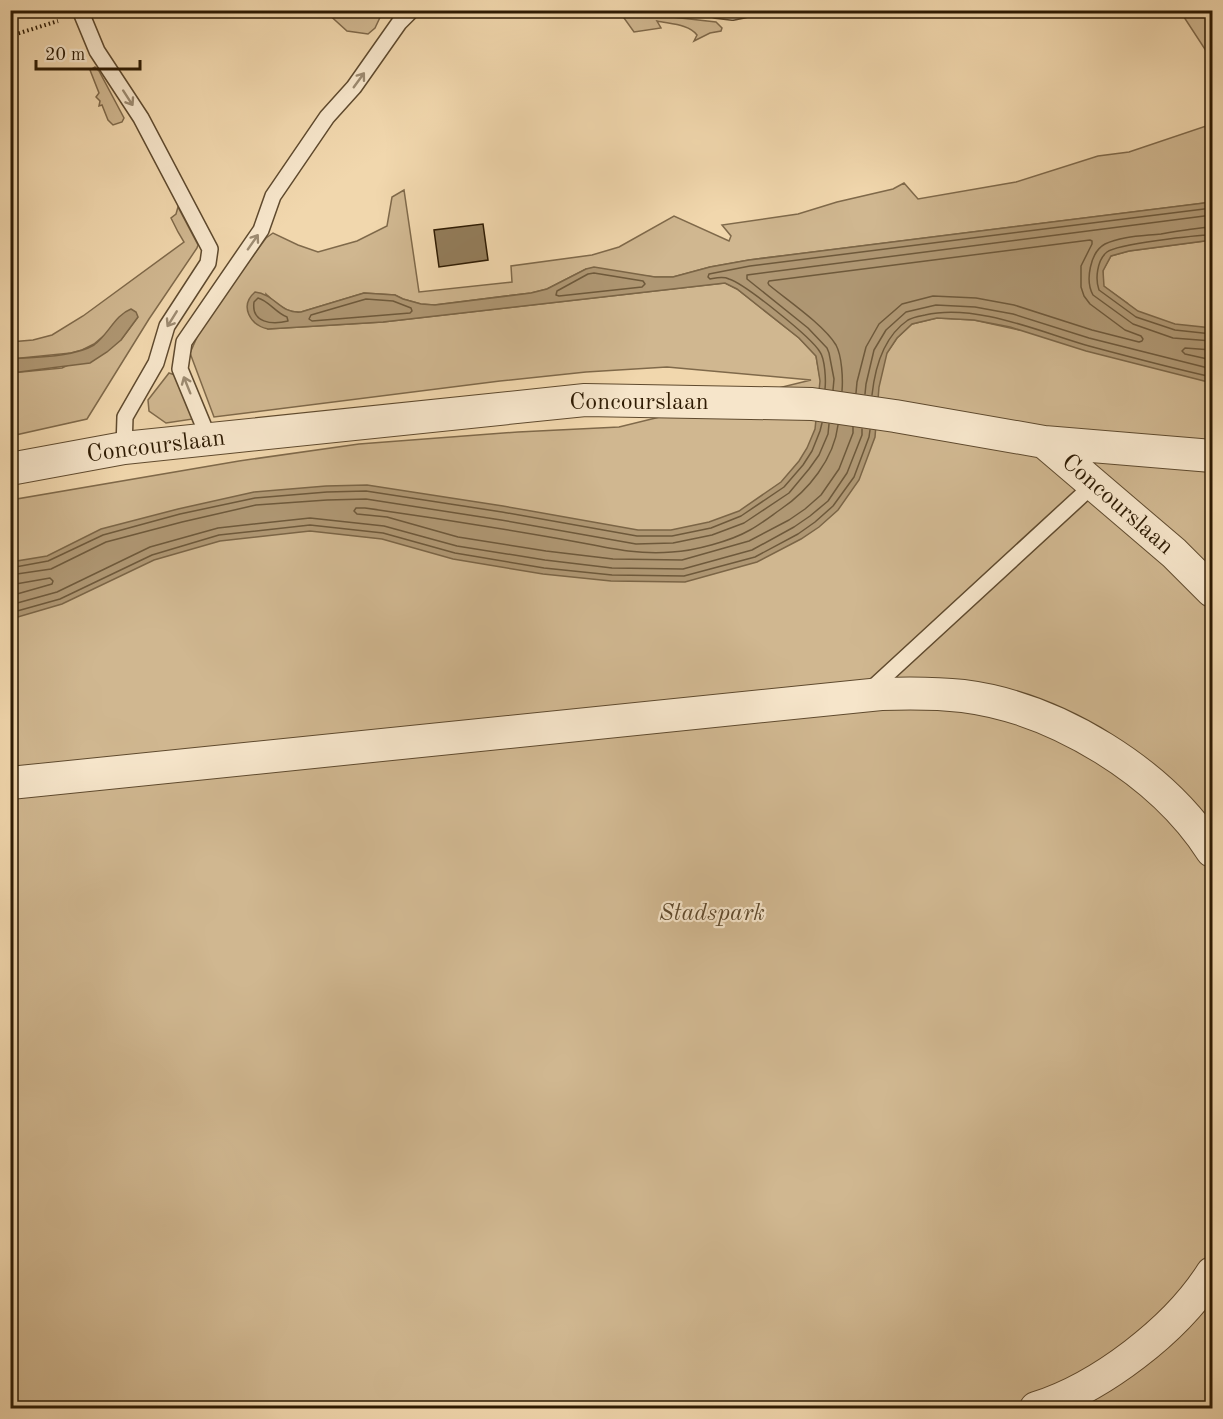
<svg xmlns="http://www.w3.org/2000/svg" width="1223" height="1419" font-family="'Old Standard TT',serif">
	<rect width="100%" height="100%" fill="#f1d7ad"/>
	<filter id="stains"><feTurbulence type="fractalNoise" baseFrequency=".00333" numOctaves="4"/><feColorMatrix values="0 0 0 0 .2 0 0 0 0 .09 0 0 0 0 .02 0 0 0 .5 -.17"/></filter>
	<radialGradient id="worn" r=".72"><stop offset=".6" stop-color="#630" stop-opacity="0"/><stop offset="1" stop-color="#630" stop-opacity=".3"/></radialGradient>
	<path fill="#d0b790" stroke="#7f694a" stroke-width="1.5" d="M325 11H383L375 28 368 34 347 31Z
		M619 11H634L663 16 716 22 722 28 721 31 710 33 694 41 697 35C689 24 670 24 657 21L661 28 634 32Z
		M1180 11H1212V60Z
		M95 67 99 71 124 118 122 122 113 125 108 120 102 105 99 106 100 101 96 97 99 93 90 70Z
		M1212 124V202L749 260 710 267 673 277H655L586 269 547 289 531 293 434 305 421 304 403 299 395 295 364 293 301 312C286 313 277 304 266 294L268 329 383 322 725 283 737 289 799 338 816 356 820 378 887 353 897 338 912 324 937 318 974 320 1019 330 1127 303 1103 286V270L1111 256 1129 251 1212 240V1408H11V500L239 461 359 444 518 432 619 427 811 380 667 367 586 372 500 381 214 417 190 353 202 326 266 238 273 233 298 245 318 252 357 241 387 226 392 197 404 190 419 292 512 282 511 266 592 255 619 247 674 216 729 241 731 236 722 225 798 214 837 202 893 189 904 183 918 199 1016 182 1098 156 1129 152Z
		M178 207 198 245 197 248 149 319 87 419 11 436V373L62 368 121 340 138 317 106 334 94 344 82 350 71 353 11 359 10 342 33 340 52 335 83 316 184 242 178 232 171 218 176 214Z
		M169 373 175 375 193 419 166 423 149 411 148 400Z"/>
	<path fill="#af9773" stroke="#7b6546" stroke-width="1.5" d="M1212 202V240L1129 251 1111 256 1103 271 1104 286 1138 311 1175 324 1212 328V383L1086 351 1010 327 974 320 937 318 912 324 897 338 887 353 879 387 875 437 859 480 838 510 819 527 801 539 757 562 685 582 611 581 543 574 453 559 382 539 310 531 220 541 154 560 62 604 11 619V562L47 556 101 529 178 509 254 492 326 486 367 485 503 506 638 530H671L709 522 739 511 781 482 799 461 807 448 815 429 820 381 816 356 799 338 737 289 725 283 383 322 268 329C250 325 239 306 255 292 275 294 280 314 301 312L364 293 395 295 403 299 421 304 435 305 531 293 547 289 586 269 594 267 655 277H673L710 267 749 260Z
		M131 309 136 312 138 317 121 340 107 352 90 363 11 373V359C35 357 74 357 94 345 108 335 115 315 131 309Z"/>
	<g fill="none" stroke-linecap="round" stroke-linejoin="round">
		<path stroke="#6e593b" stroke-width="1.5" d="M1212 227C1195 228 1178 231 1161 234 1143 236 1121 236 1105 244 1090 252 1085 281 1093 295L1133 324 1173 338 1212 341
			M1212 235C1197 235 1117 244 1107 252 1097 260 1095 279 1099 290L1136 317 1175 330 1212 334
			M594 273 643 281 645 284 642 287 559 296 556 295 557 291 588 274Z
			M258 298C269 301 276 313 287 317L288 321C272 325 251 323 254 302Z
			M366 299 393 301 411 308 412 311 410 313 312 321 309 319 311 315Z
			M1212 350 1185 348 1182 351 1185 354 1212 360
			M825 389C826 380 825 359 820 352 811 337 745 284 729 279 723 276 716 278 710 279L708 277 709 274 750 266 1212 208
			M833 390 834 379 829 353 827 348 808 328 747 279V275L1212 215
			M842 391C843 379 842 356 836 345 824 325 787 300 769 285L768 283 769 281 1090 240 1092 241V244L1081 266V287L1084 296 1090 304 1125 330 1141 336 1143 339 1142 341 1139 342 1092 330 1014 305 976 298 933 296 902 304 879 324 866 347 857 382 856 393
			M865 394 866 384 874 350 886 330 906 312 936 305 975 307 1013 314 1089 338 1212 369
			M872 395C875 367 883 337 908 320 913 317 920 316 925 315 976 303 1040 332 1089 346 1130 357 1171 368 1212 377
			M838 425C834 459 808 491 781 509 771 516 761 524 750 530 731 541 694 551 672 552 632 556 593 544 555 538 492 527 429 517 365 508H356L354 511 357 514 387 517 458 537 546 551 613 559 682 560 749 541 789 520 805 509 821 495 839 469 853 433V427
			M10 568 48 561 103 535 180 514 255 498 327 492 366 491 502 512 637 536H672L711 528 741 516 784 487 803 465 812 451 820 431 822 423
			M10 575 51 569 106 542 182 522 256 505 327 500 366 499 501 520 636 544 673 543 712 535 744 523 789 493 809 469 819 455 828 434 829 424
			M10 585 50 578 53 581 52 584 10 596
			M10 605 57 592 150 547 218 528 310 518 384 526 457 546 545 560 612 568 683 569 752 550 794 527 810 516 828 501 847 473 862 435V429
			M10 613 60 599 152 555 219 535 310 525 383 533 455 553 544 568 612 575 684 576 755 557 798 534 815 522 833 506 854 477 869 437 870 430"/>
	</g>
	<path fill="#937d5b" stroke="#2e1b03" stroke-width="1.5" d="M483 224 488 260 439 267 434 230Z"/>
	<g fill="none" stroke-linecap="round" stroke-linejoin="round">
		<defs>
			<path id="lane" d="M80 10 97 51 141 118 210 249 208 263 167 326 156 363 125 417 124 448
				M716 10 733 12 743 10
				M209 439 180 369 184 342 261 230 273 196 327 117 354 87 399 23 412 10
				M868 692 1093 485"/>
			<path id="street" d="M1044 442 1174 553 1212 591
				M10 469 124 448 585 400 812 404 895 416 1044 442 1212 456
				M10 783 881 694C909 693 936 693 963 696 1057 708 1161 772 1212 851
				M1036 1408C1100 1388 1176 1330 1212 1273"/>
		</defs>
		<use href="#lane" stroke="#5f4a2e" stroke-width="18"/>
		<use href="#street" stroke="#5f4a2e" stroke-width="34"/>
		<path stroke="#2e1b03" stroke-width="4" stroke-dasharray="1.5 3" stroke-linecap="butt" d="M150 10 162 16
			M10 36 58 21"/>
		<use href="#lane" stroke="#f6e5ca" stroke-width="15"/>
		<use href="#street" stroke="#f6e5ca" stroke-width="32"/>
	</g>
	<defs><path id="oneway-shaft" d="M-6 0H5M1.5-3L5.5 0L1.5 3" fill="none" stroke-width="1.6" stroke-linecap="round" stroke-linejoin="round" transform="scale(1.5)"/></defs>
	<g stroke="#9c8a70">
		<use href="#oneway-shaft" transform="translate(359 80) rotate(-54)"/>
		<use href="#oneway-shaft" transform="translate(128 98) rotate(57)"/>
		<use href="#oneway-shaft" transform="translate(253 242) rotate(-55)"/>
		<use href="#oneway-shaft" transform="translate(172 319) rotate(122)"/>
		<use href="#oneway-shaft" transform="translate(187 385) rotate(-112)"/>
	</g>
	<g text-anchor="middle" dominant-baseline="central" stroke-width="4.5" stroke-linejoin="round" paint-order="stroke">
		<g font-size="24" fill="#2e1b03" stroke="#f6e5ca">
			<text x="639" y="403">Concourslaan</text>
			<text transform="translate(156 447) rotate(-7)">Concourslaan</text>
			<text transform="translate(1117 505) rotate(41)">Concourslaan</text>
		</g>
		<g font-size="24" font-style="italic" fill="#5f4a2d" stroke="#f6e5ca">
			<text x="712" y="914">Stadspark</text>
		</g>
	</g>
	<rect width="1223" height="1419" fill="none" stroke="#f1d7ad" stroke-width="36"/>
	<rect x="12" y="12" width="1199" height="1395" fill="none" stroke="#2e1b03" stroke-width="3"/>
	<rect x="18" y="18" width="1187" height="1383" fill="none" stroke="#2e1b03" stroke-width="1.5"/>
	<path d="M36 60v9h104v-9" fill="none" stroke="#2e1b03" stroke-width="3"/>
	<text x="45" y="60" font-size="18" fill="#2e1b03" stroke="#f6e5ca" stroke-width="4.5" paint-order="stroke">20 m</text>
	<rect width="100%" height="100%" filter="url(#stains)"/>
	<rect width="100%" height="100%" fill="url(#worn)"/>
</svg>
